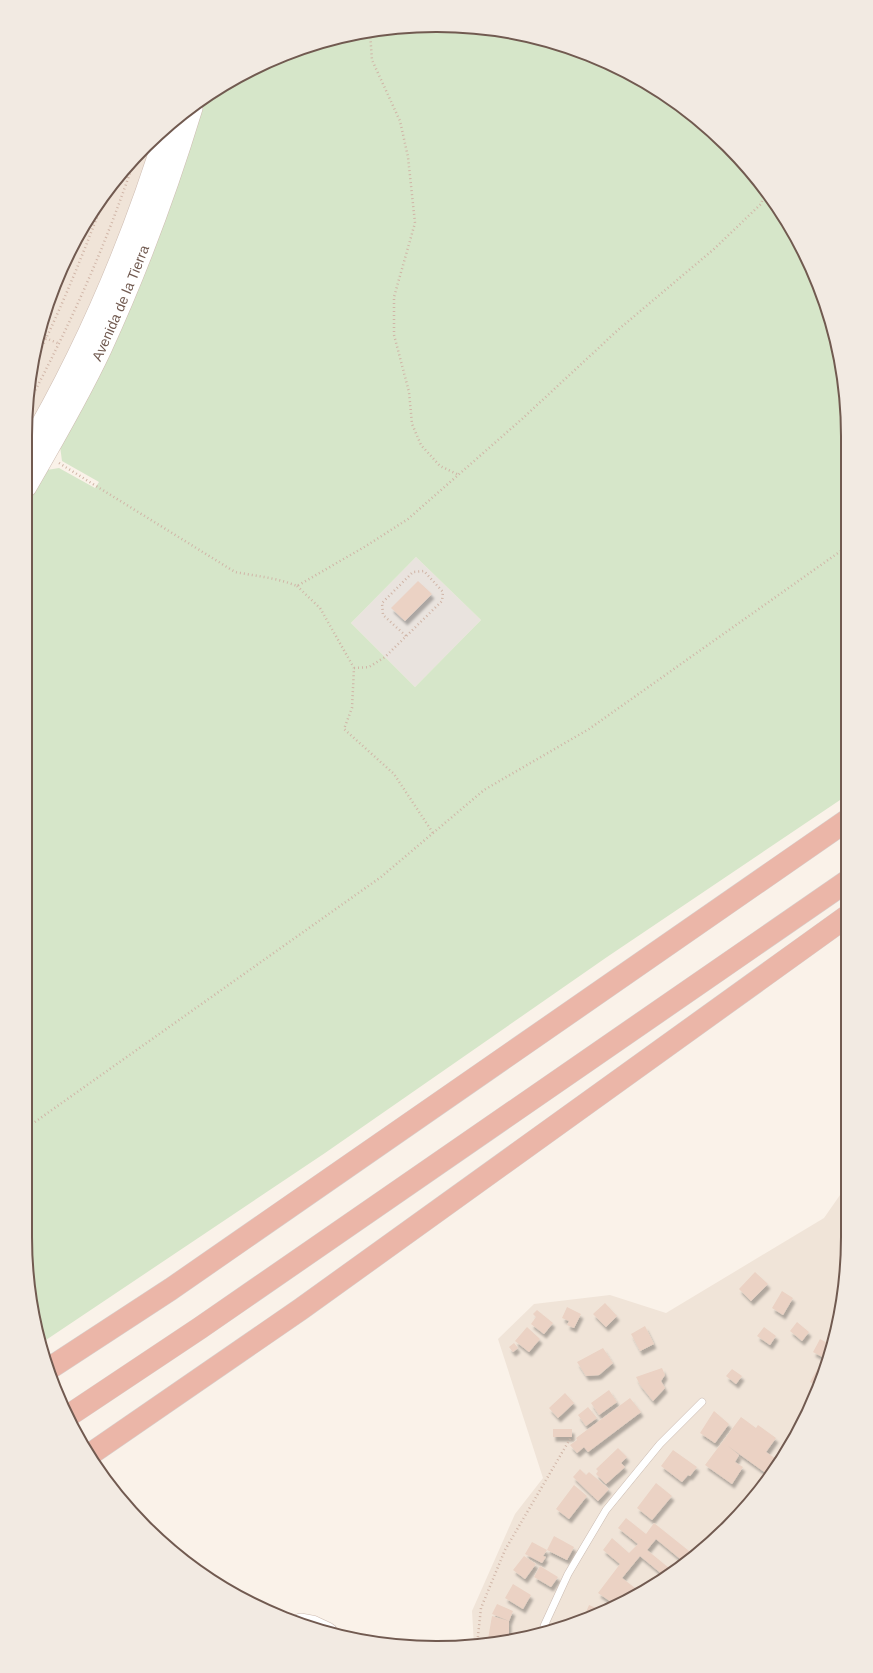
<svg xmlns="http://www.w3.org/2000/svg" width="873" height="1673" font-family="Arial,sans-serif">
	<defs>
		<filter id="shadow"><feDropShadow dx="2.5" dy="4.5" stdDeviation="1" flood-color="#0004"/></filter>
	</defs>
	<rect width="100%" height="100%" fill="#faf2e9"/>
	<path fill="#f0e4d8" d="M168 125 26 452V410L39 330 68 254 110 186Z
		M847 1185V1263L834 1343 805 1419 763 1487 727 1528 665 1579 618 1606 543 1634 474 1645 472 1611 515 1514 543 1478 498 1339 534 1304 610 1295 666 1313 824 1218Z"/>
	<path fill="#e9e3de" d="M416 557 481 620 415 687 351 623Z"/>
	<path fill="#d6e6c9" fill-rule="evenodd" d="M464 26 543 39 619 68 708 127 779 208 817 279 844 383 846 796 607 957 325 1153 40 1344 33 1317 25 1236 26 505 47 470 59 468 95 488 99 482 62 461 60 446 188 147 201 101 231 80 304 47 383 28ZM416 557 481 620 415 687 351 623Z"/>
	<path fill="#ebd2c4" filter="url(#shadow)" d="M418 581 432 594 405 621 391 608Z
		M755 1272 768 1284 751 1301 739 1289Z
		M782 1291 793 1298 783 1315 772 1308Z
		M605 1303 617 1316 606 1327 593 1314Z
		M567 1307 581 1314 574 1328 567 1325 569 1321 562 1318Z
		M537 1310 553 1323 544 1334 531 1324 536 1317 533 1314Z
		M797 1322 809 1332 802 1341 790 1331Z
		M645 1326 654 1344 640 1351 631 1334Z
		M527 1327 540 1339 529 1352 515 1341Z
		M764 1327 776 1336 770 1345 757 1336Z
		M820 1339 833 1346 828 1360 813 1352Z
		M514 1343 518 1348 513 1352 509 1347Z
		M603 1348 613 1363 599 1375 586 1376 577 1362Z
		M662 1368 665 1375 661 1381 665 1388 653 1401 640 1385 636 1377Z
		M818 1368 824 1371 818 1386 810 1382Z
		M732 1369 742 1376 736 1384 726 1376Z
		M609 1390 617 1402 599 1415 591 1403Z
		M565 1393 574 1403 558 1418 549 1408Z
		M630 1398 641 1412 588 1452 584 1447 577 1453 570 1445 577 1440 576 1438Z
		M588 1407 597 1418 586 1426 578 1415Z
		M714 1411 729 1424 715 1443 700 1433Z
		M741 1417 756 1428 758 1425 776 1438 766 1452 779 1461 770 1476 728 1446 739 1455 735 1462 743 1467 732 1484 705 1465Z
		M553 1429H572V1437H553Z
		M618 1448 627 1457 621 1463 625 1467 606 1484 596 1474 598 1471 596 1469Z
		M673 1450 697 1467 690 1476 688 1475 682 1482 661 1466Z
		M580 1469 586 1475 589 1472 609 1489 598 1501 573 1477Z
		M656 1483 672 1496 652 1520 637 1508Z
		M574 1485 587 1496 569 1519 556 1509Z
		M626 1518 646 1534 654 1523 694 1555 685 1563 656 1539 647 1550 669 1568 663 1575 640 1556 622 1578 639 1591 635 1596 617 1606 598 1593 620 1564 603 1550 612 1538 629 1553 638 1544 618 1528Z
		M554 1536 574 1547 567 1560 547 1550Z
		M532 1542 547 1550 543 1556 546 1557 542 1563 525 1554Z
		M524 1556 536 1564 525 1579 513 1570Z
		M540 1566 558 1577 551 1587 534 1577Z
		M513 1584 531 1595 523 1609 505 1598Z
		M497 1604 513 1611 509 1621V1635L522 1637 492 1642 488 1639 492 1616 509 1621 492 1614Z
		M589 1605 601 1610 600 1613 583 1619Z"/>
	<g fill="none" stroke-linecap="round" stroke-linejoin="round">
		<defs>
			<path id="lane" d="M543 1634 544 1626 568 1574 606 1510 660 1444 702 1402"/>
			<g id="secondary">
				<path d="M26 452C86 350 133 239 168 125"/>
				<path id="s1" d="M26 487C52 442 79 396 101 349 137 271 167 190 192 108"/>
				<path d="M301 1624 312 1626 327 1633"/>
			</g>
			<path id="highway" d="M47 1370 171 1289 846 821
				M68 1416 200 1328 846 882
				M89 1455 301 1309 846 917"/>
		</defs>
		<use href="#lane" stroke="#cabab0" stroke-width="8"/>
		<use href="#secondary" stroke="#cebcb1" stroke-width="22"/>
		<use href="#highway" stroke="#d7d1ce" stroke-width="23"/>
		<path stroke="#d0b5a7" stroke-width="2.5" stroke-dasharray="1 3" stroke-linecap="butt" d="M377 30 370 33 372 60 400 121 408 157 415 223 394 297V335L409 392 412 424 421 445 440 466 459 475
			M38 335 60 344
			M33 365C62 308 85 249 107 191
			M26 408C69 327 105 248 134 161
			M59 463 235 572C256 576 278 578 297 586L366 546 408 519 522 419 619 329 714 249 761 204 765 192
			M297 586 320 608 354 668 352 708 344 729 394 774 433 833
			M354 668 369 667 385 657 442 601 443 592 424 571 413 572 382 603 383 615 406 636
			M25 1129 381 877 484 790 589 729 845 548
			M477 1645 481 1608 505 1550 570 1439"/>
		<use href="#lane" stroke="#fff" stroke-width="7"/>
		<use href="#secondary" stroke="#fff" stroke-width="21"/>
		<use href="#highway" stroke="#ebb6a8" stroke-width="22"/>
	</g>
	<g text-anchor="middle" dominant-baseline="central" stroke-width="3" stroke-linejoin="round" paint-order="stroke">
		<g font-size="14" fill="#715a50" stroke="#fdf7ef">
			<text stroke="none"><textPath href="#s1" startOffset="207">Avenida de la Tierra</textPath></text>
		</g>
	</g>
	<path d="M0 0H873V1673H0ZM436 32H437A404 404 0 0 1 841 436V1237A404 404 0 0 1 437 1641H436A404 404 0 0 1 32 1237V436A404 404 0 0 1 436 32Z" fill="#f2eae2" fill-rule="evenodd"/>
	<path fill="none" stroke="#715a50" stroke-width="2" d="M436 32H437A404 404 0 0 1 841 436V1237A404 404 0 0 1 437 1641H436A404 404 0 0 1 32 1237V436A404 404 0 0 1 436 32Z"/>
</svg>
